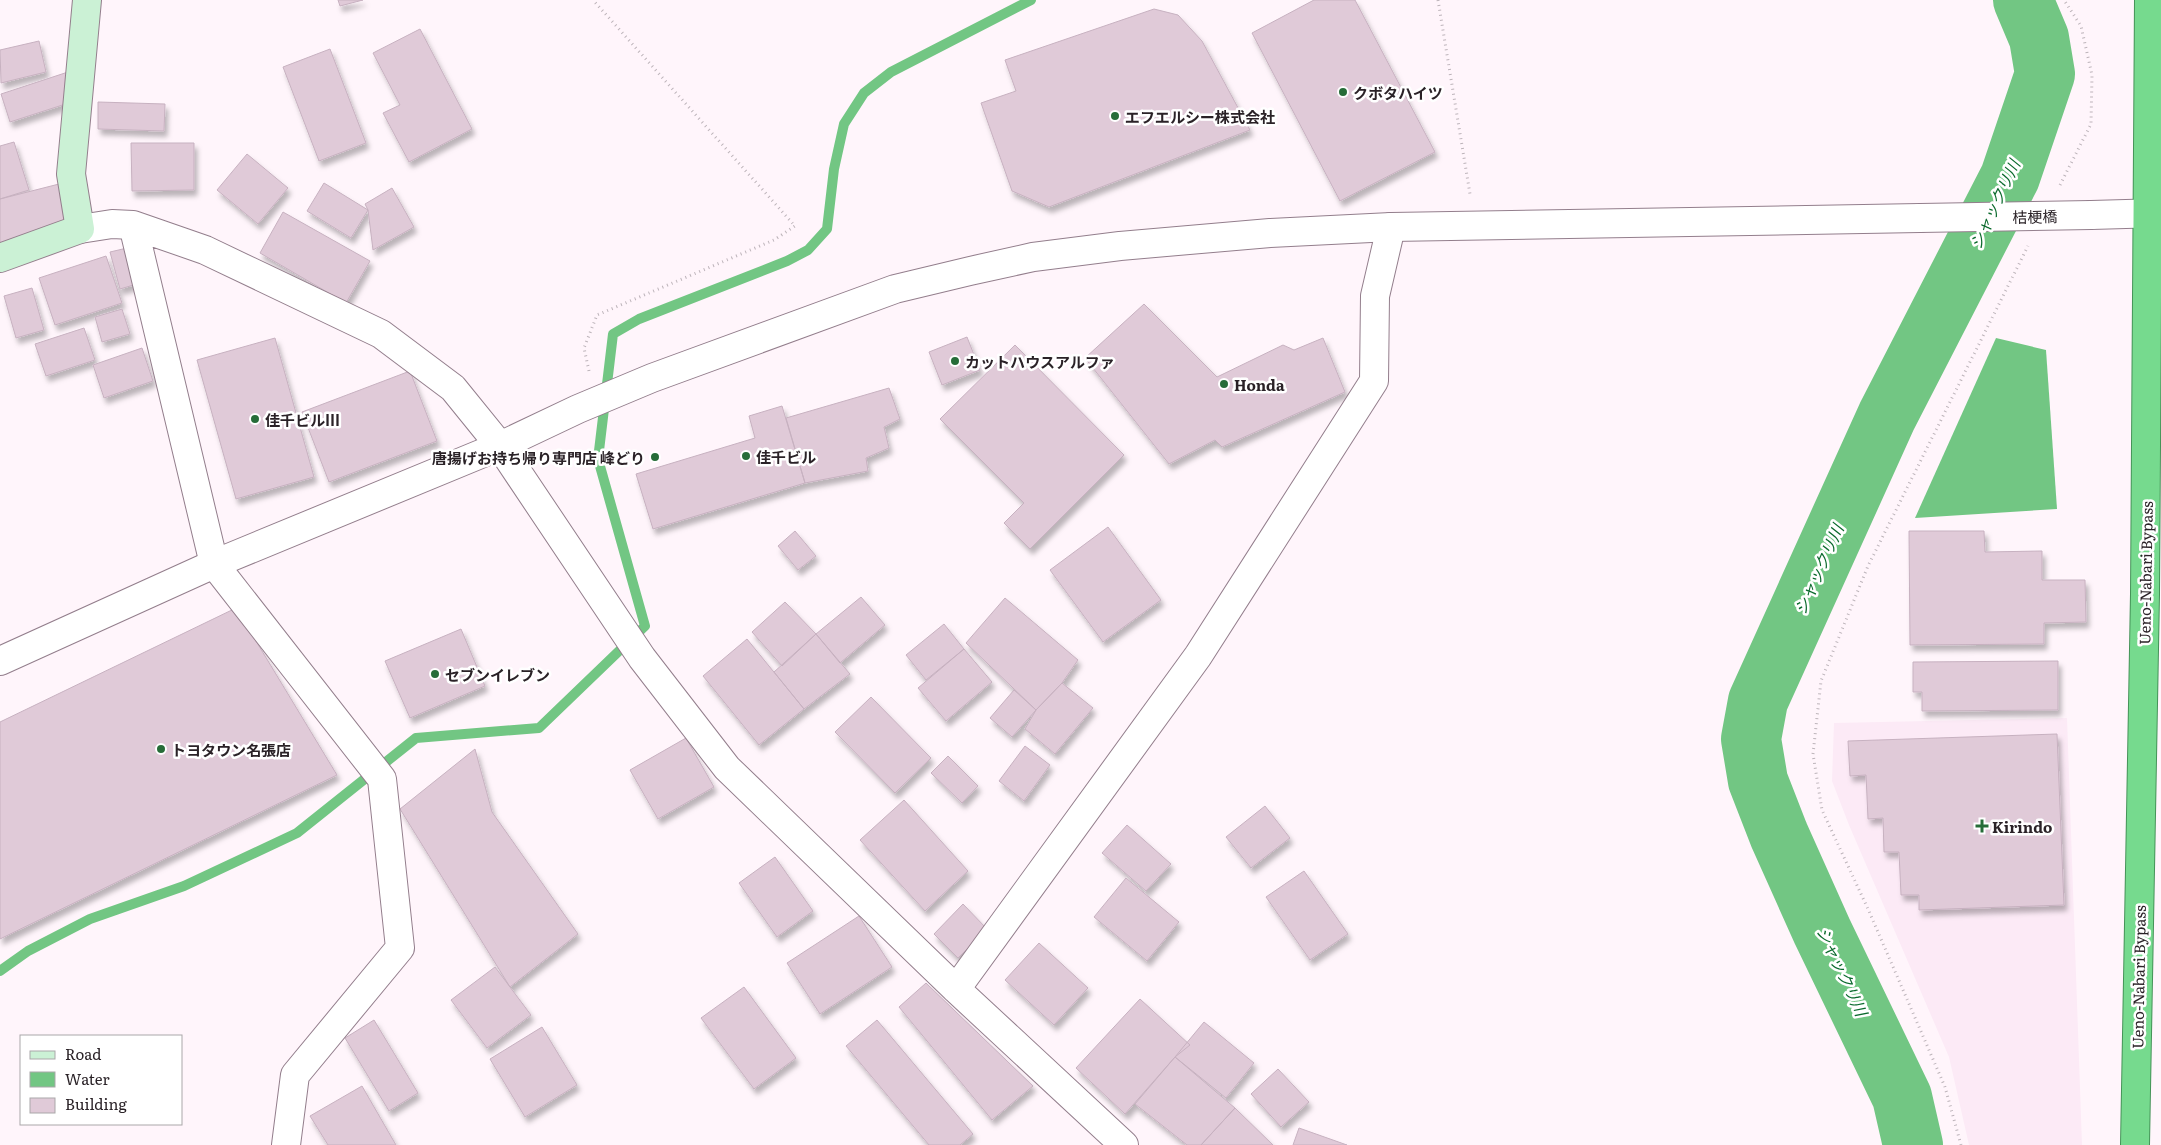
<svg xmlns="http://www.w3.org/2000/svg" width="2161" height="1145" font-family="Literata,'Noto Sans JP',serif">
	<defs>
		<filter id="shadow"><feDropShadow dx="3" dy="5.5" stdDeviation="2.5" flood-color="#0004"/></filter>
	</defs>
	<rect width="100%" height="100%" fill="#fff5fb"/>
	<path fill="#fceaf6" d="M2067 718 2082 1145H1969L1949 1057 1849 825 1832 781 1834 723Z"/>
	<path fill="#72c683" d="M1996 338 2046 350 2057 509 1915 518Z"/>
	<g fill="none" stroke-linecap="round" stroke-linejoin="round">
		<path stroke="#72c683" stroke-width="10" d="M0 971 28 951 90 919 184 886 297 833 416 738 539 728 645 626 598 459 613 334 639 319 787 261 808 250 827 229 834 169 844 124 864 93 891 72 1031 0"/>
		<path stroke="#72c683" stroke-width="60" d="M1913 1145 1902 1097 1822 931 1779 835 1758 781 1751 739 1758 701 1887 416 2010 177 2045 74 2039 38 2023 0"/>
	</g>
	<path fill="#e0cad8" stroke="#c7b1c0" filter="url(#shadow)" d="M338 0H363L340 6Z
		M1314 0H1355L1435 152 1340 201 1252 33Z
		M1154 9 1178 15 1202 41 1250 130 1049 207 1012 191 981 103 1016 91 1005 60Z
		M420 29 472 129 409 162 383 113 400 105 373 53Z
		M39 41 46 72 1 83 0 50Z
		M330 49 366 143 319 161 283 67Z
		M68 72 78 100 10 122 1 94Z
		M98 102 165 104 164 131 98 129Z
		M14 142 29 190 0 199V146Z
		M131 143H194V190L132 191Z
		M247 154 288 188 258 224 217 190Z
		M324 183 368 210 351 238 307 211Z
		M59 184 70 226 0 251V199Z
		M392 188 414 227 373 250 368 210 365 204Z
		M283 212 370 261 346 303 260 253Z
		M127 248 137 284 120 289 110 252Z
		M106 256 122 303 55 325 39 278Z
		M32 288 44 330 16 338 4 296Z
		M1144 304 1217 377 1283 345 1294 350 1323 338 1345 392 1222 447 1215 440 1169 464 1085 358Z
		M122 309 130 334 102 342 95 317Z
		M84 328 95 360 46 376 35 344Z
		M967 337 980 370 942 385 929 352Z
		M275 338 314 477 236 499 197 360Z
		M1015 345 1124 455 1030 549 1004 523 1024 503 940 419Z
		M142 348 153 381 104 398 93 365Z
		M410 371 437 441 329 482 302 412Z
		M889 388 900 419 884 427 889 448 866 458 868 471 805 483 786 418Z
		M782 406 805 483 653 529 636 474 755 438 749 416Z
		M1108 527 1161 600 1103 642 1050 570Z
		M795 531 816 556 798 570 778 546Z
		M1909 531H1984L1985 552 2042 551V580H2085L2086 622 2044 623V644L1910 645Z
		M861 597 885 625 840 663 816 634Z
		M1005 598 1078 660 1062 683 1036 710 966 643Z
		M785 602 816 634 782 666 752 632Z
		M236 608 337 775 0 939V722Z
		M944 624 964 649 926 680 906 655Z
		M461 629 485 686 410 718 385 661Z
		M816 634 850 674 804 709 774 672Z
		M747 639 804 709 759 745 703 676Z
		M964 649 992 682 946 721 918 688Z
		M2058 661V710L1922 711V692H1913V662Z
		M1062 683 1093 708 1055 754 1025 729 1036 710Z
		M1014 690 1036 710 1012 737 990 718Z
		M871 697 931 758 895 793 835 732Z
		M2057 734 2064 905 1919 910V895H1901L1899 852H1884L1883 818 1868 819 1866 775 1850 776 1848 741Z
		M686 738 714 787 658 819 630 770Z
		M1025 746 1050 765 1024 801 999 781Z
		M475 749 492 812 578 934 510 987 400 809Z
		M948 756 978 786 962 803 931 773Z
		M904 800 968 871 925 911 860 840Z
		M1265 806 1290 838 1251 868 1226 837Z
		M1127 825 1171 864 1146 891 1102 853Z
		M775 857 813 911 777 937 739 883Z
		M1304 871 1348 934 1310 960 1266 897Z
		M1126 878 1179 922 1147 961 1094 917Z
		M963 904 987 929 958 958 934 934Z
		M859 916 892 967 820 1014 787 963Z
		M1039 943 1088 988 1054 1025 1005 980Z
		M495 967 531 1015 487 1048 451 1000Z
		M926 983 1033 1086 992 1120 899 1007Z
		M744 987 796 1058 754 1089 701 1018Z
		M1140 999 1190 1045 1175 1057 1125 1114 1076 1068Z
		M374 1020 418 1093 389 1111 345 1038Z
		M877 1020 973 1134 960 1145H929L846 1046Z
		M1204 1022 1254 1063 1226 1098 1175 1057Z
		M542 1027 577 1085 525 1117 490 1059Z
		M1175 1057 1235 1108 1201 1145H1187L1135 1104Z
		M1278 1069 1309 1102 1281 1127 1251 1094Z
		M362 1086 396 1145H328L310 1116Z
		M1235 1108 1273 1145H1201Z
		M1299 1128 1347 1145H1293Z"/>
	<g fill="none" stroke-linecap="round" stroke-linejoin="round">
		<defs>
			<path id="minor" d="M133 225 214 564 382 779 400 948 295 1075 286 1145
				M80 229 112 224 133 225 205 250 381 334 453 388 500 446 642 658 727 768 956 989 1124 1145
				M956 989 1198 656 1374 381 1375 296 1391 227"/>
			<path id="tertiary" d="M2091 215 2161 213
				M0 661 214 564 500 446 578 409 652 378 895 289 970 271 1033 257 1120 246 1270 233 1391 227 1920 218"/>
			<path id="secondary" d="M0 258 80 229 71 174 87 0"/>
			<path id="trunk" d="M2135 1145 2145 594 2149 0"/>
		</defs>
		<use href="#minor" stroke="#937e8c" stroke-width="30"/>
		<use href="#tertiary" stroke="#937e8c" stroke-width="30"/>
		<use href="#secondary" stroke="#937e8c" stroke-width="30"/>
		<use href="#trunk" stroke="#459358" stroke-width="30"/>
		<path stroke="#bdb4ba" stroke-width="3" stroke-dasharray="1 4" stroke-linecap="butt" d="M1438 0 1470 194
			M2060 185 2091 124 2092 75 2081 26 2064 0
			M589 371 584 348 597 315 774 240 795 226 593 0
			M1961 1145 1945 1087 1868 909 1822 810 1813 754 1821 681 1868 566 2028 246"/>
		<use href="#minor" stroke="#fff" stroke-width="28"/>
		<use href="#tertiary" stroke="#fff" stroke-width="28"/>
		<use href="#secondary" stroke="#cbf1d5" stroke-width="28"/>
		<use href="#trunk" stroke="#76da8e" stroke-width="28"/>
		<defs>
			<path id="tertiary-bridge" d="M1920 218 2091 215"/>
		</defs>
		<use href="#tertiary-bridge" stroke="#937e8c" stroke-width="30" stroke-linecap="butt"/>
		<use href="#tertiary-bridge" stroke="#fff" stroke-width="28"/>
	</g>
	<g fill="#266c38" stroke="#fff" stroke-width="2">
		<circle cx="1343" cy="92" r="5"/>
		<circle cx="1115" cy="116" r="5"/>
		<circle cx="955" cy="361" r="5"/>
		<circle cx="1224" cy="384" r="5"/>
		<circle cx="255" cy="419" r="5"/>
		<circle cx="746" cy="456" r="5"/>
		<circle cx="655" cy="457" r="5"/>
		<circle cx="435" cy="674" r="5"/>
		<circle cx="161" cy="749" r="5"/>
		<path d="M1979.5 818.5h5v5h5v5h-5v5h-5v-5h-5v-5h5z"/>
	</g>
	<g text-anchor="middle" dominant-baseline="central" stroke-width="5" stroke-linejoin="round" paint-order="stroke">
		<g font-size="15" font-weight="bold" fill="#2a2227" stroke="#fff" text-anchor="start">
			<text x="1353" y="92">クボタハイツ</text>
			<text x="1125" y="116">エフエルシー株式会社</text>
			<text x="965" y="361">カットハウスアルファ</text>
			<text x="1234" y="384">Honda</text>
			<text x="265" y="419">佳千ビルⅢ</text>
			<text x="756" y="456">佳千ビル</text>
			<text x="645" y="457" text-anchor="end">唐揚げお持ち帰り専門店 峰どり</text>
			<text x="445" y="674">セブンイレブン</text>
			<text x="171" y="749">トヨタウン名張店</text>
			<text x="1992" y="826">Kirindo</text>
		</g>
		<g font-size="15" fill="#2a2227" stroke="#fff">
			<text transform="translate(2035 216) rotate(-1)">桔梗橋</text>
			<text transform="translate(2145 573) rotate(-89)">Ueno-Nabari Bypass</text>
			<text transform="translate(2138 977) rotate(-89)">Ueno-Nabari Bypass</text>
		</g>
		<g font-size="16" font-style="italic" fill="#0b6a2d" stroke="#fff">
			<text transform="translate(1994 204) rotate(-65)">シャックリ川</text>
			<text transform="translate(1818 569) rotate(-66)">シャックリ川</text>
			<text transform="translate(1843 971) rotate(65)">シャックリ川</text>
		</g>
	</g>
	<rect x="20" y="1035" width="162" height="90" fill="#ffffff" stroke="#aaa7a9"/>
	<rect x="30" y="1051" width="25" height="8" fill="#cbf1d5" stroke="#aaa7a9"/>
	<text x="65" y="1060" font-size="15" fill="#2a2227">Road</text>
	<rect x="30" y="1072" width="25" height="15" fill="#72c683" stroke="#aaa7a9"/>
	<text x="65" y="1085" font-size="15" fill="#2a2227">Water</text>
	<rect x="30" y="1098" width="25" height="15" fill="#e0cad8" stroke="#aaa7a9"/>
	<text x="65" y="1110" font-size="15" fill="#2a2227">Building</text>
</svg>
